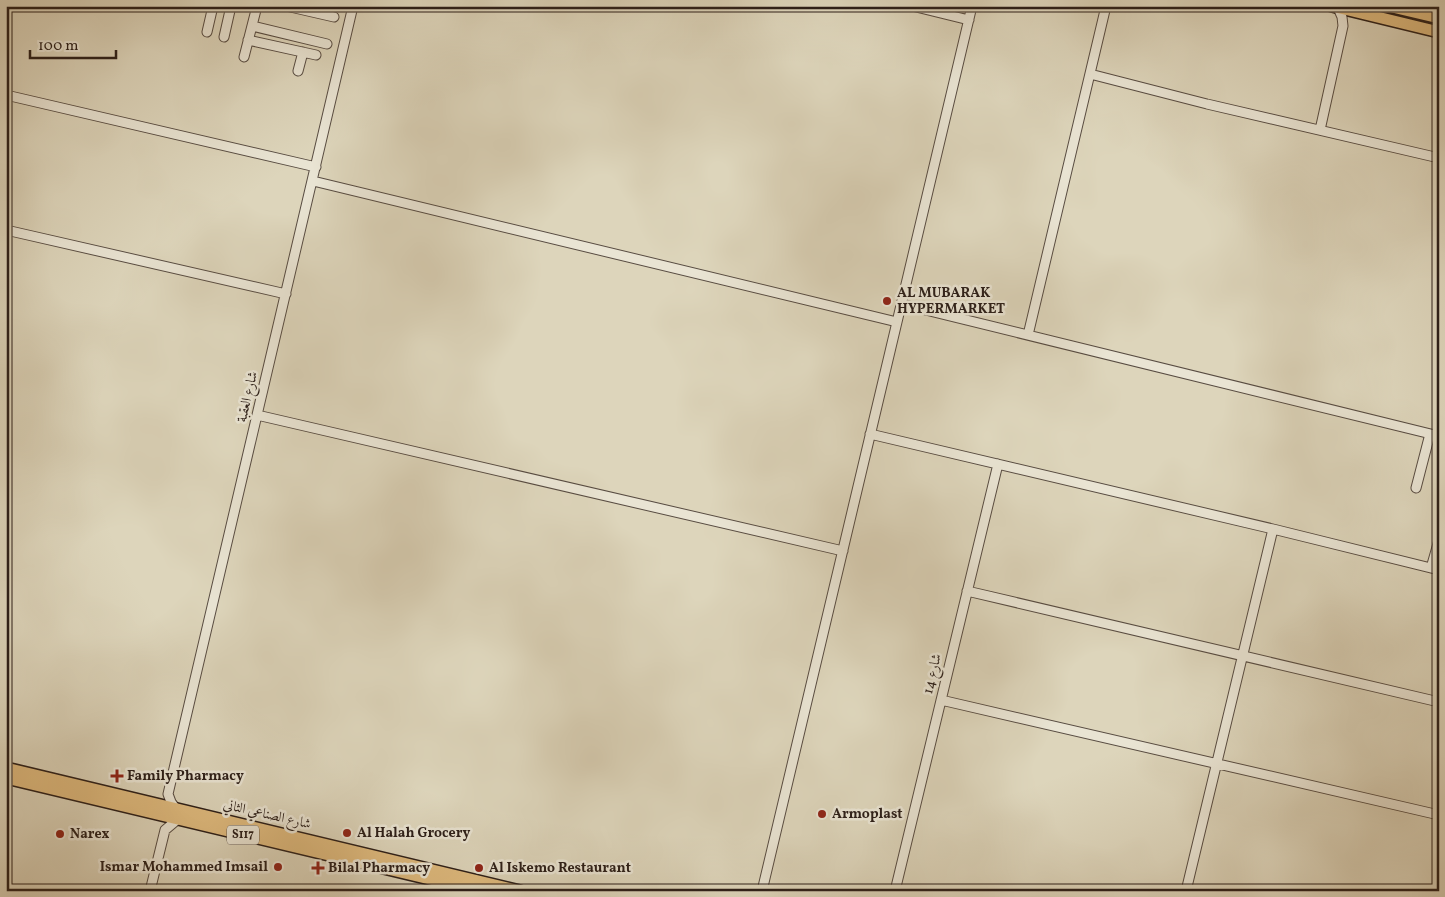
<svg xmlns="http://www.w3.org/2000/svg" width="1445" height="897" font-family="Vollkorn,Amiri,serif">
	<rect width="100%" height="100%" fill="#ddd5bb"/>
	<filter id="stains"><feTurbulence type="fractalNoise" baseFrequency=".004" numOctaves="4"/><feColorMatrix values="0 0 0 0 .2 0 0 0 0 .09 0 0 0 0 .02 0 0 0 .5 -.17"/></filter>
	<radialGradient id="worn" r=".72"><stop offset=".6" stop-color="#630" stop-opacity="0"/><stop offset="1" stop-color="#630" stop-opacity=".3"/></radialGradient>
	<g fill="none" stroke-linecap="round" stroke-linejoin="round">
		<defs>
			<path id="minor" d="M286 6 334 17
				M912 6 969 20
				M252 26 327 44
				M207 32 213 6
				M224 37 231 6
				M248 40 316 55
				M244 57 257 6
				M298 71 303 52
				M1090 74 1207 104 1439 158
				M6 95 316 167
				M1320 130 1343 26 1342 17 1338 8
				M313 181 897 322
				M6 230 286 294
				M901 304 1439 436
				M1028 335 1106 6
				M257 415 843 551
				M870 434 1273 529 1439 570
				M1416 488 1430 434
				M1431 568 1439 540
				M967 591 1439 702
				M941 700 1439 815
				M176 809 171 802 168 794 353 6
				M150 891 165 830 178 819
				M762 891 972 6
				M895 891 998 464
				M1186 891 1273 529"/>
			<path id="major" d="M1332 6 1439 32
				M1388 6 1439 18
				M6 768 520 891
				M6 778 480 891"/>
		</defs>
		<use href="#minor" stroke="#584c42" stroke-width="11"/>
		<use href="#major" stroke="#2c1f19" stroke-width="14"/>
		<use href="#minor" stroke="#e9e4d3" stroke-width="9"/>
		<use href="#major" stroke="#deba7e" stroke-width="11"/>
	</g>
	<g fill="#8f2418" stroke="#e9e4d3" stroke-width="2">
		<circle cx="887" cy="301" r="5"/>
		<path d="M114.5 768.5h5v5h5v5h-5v5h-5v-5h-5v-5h5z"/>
		<circle cx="822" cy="814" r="5"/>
		<circle cx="347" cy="833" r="5"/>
		<circle cx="60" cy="834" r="5"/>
		<circle cx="278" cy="867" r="5"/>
		<path d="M315.5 860.5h5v5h5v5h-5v5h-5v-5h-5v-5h5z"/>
		<circle cx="479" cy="868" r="5"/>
	</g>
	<g text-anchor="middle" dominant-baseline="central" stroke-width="5" stroke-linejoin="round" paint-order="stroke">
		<rect fill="#e9e4d3" stroke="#655a51" stroke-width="1" x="227" y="825.5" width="32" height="19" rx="4"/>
		<g font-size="12" font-weight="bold" fill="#2c1f19">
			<text x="243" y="835">S117</text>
		</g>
		<g font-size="14" font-weight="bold" fill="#2c1f19" stroke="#e9e4d3" text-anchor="start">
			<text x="897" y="293">AL MUBARAK<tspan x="897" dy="16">HYPERMARKET</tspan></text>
			<text x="127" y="776">Family Pharmacy</text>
			<text x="832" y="814">Armoplast</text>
			<text x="357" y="833">Al Halah Grocery</text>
			<text x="70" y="834">Narex</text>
			<text x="268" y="867" text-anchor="end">Ismar Mohammed Imsail</text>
			<text x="328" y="868">Bilal Pharmacy</text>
			<text x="489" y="868">Al Iskemo Restaurant</text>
		</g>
		<g font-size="14" fill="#2c1f19" stroke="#e9e4d3">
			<text transform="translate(248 397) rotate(-77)">شارع العقبة</text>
			<text transform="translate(933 674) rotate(-77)">شارع 14</text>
			<text transform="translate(267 815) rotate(13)">شارع الصناعي الثاني</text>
		</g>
	</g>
	<rect width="1445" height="897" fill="none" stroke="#ddd5bb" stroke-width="25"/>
	<rect x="8" y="8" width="1430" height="882" fill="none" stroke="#2c1f19" stroke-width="2.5"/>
	<rect x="12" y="12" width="1420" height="872" fill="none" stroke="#2c1f19"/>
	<path d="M30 50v8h86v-8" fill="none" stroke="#2c1f19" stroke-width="2.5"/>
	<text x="38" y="50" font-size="15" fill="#2c1f19" stroke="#e9e4d3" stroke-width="4" paint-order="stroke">100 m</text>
	<rect width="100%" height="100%" filter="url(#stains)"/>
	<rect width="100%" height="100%" fill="url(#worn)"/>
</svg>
